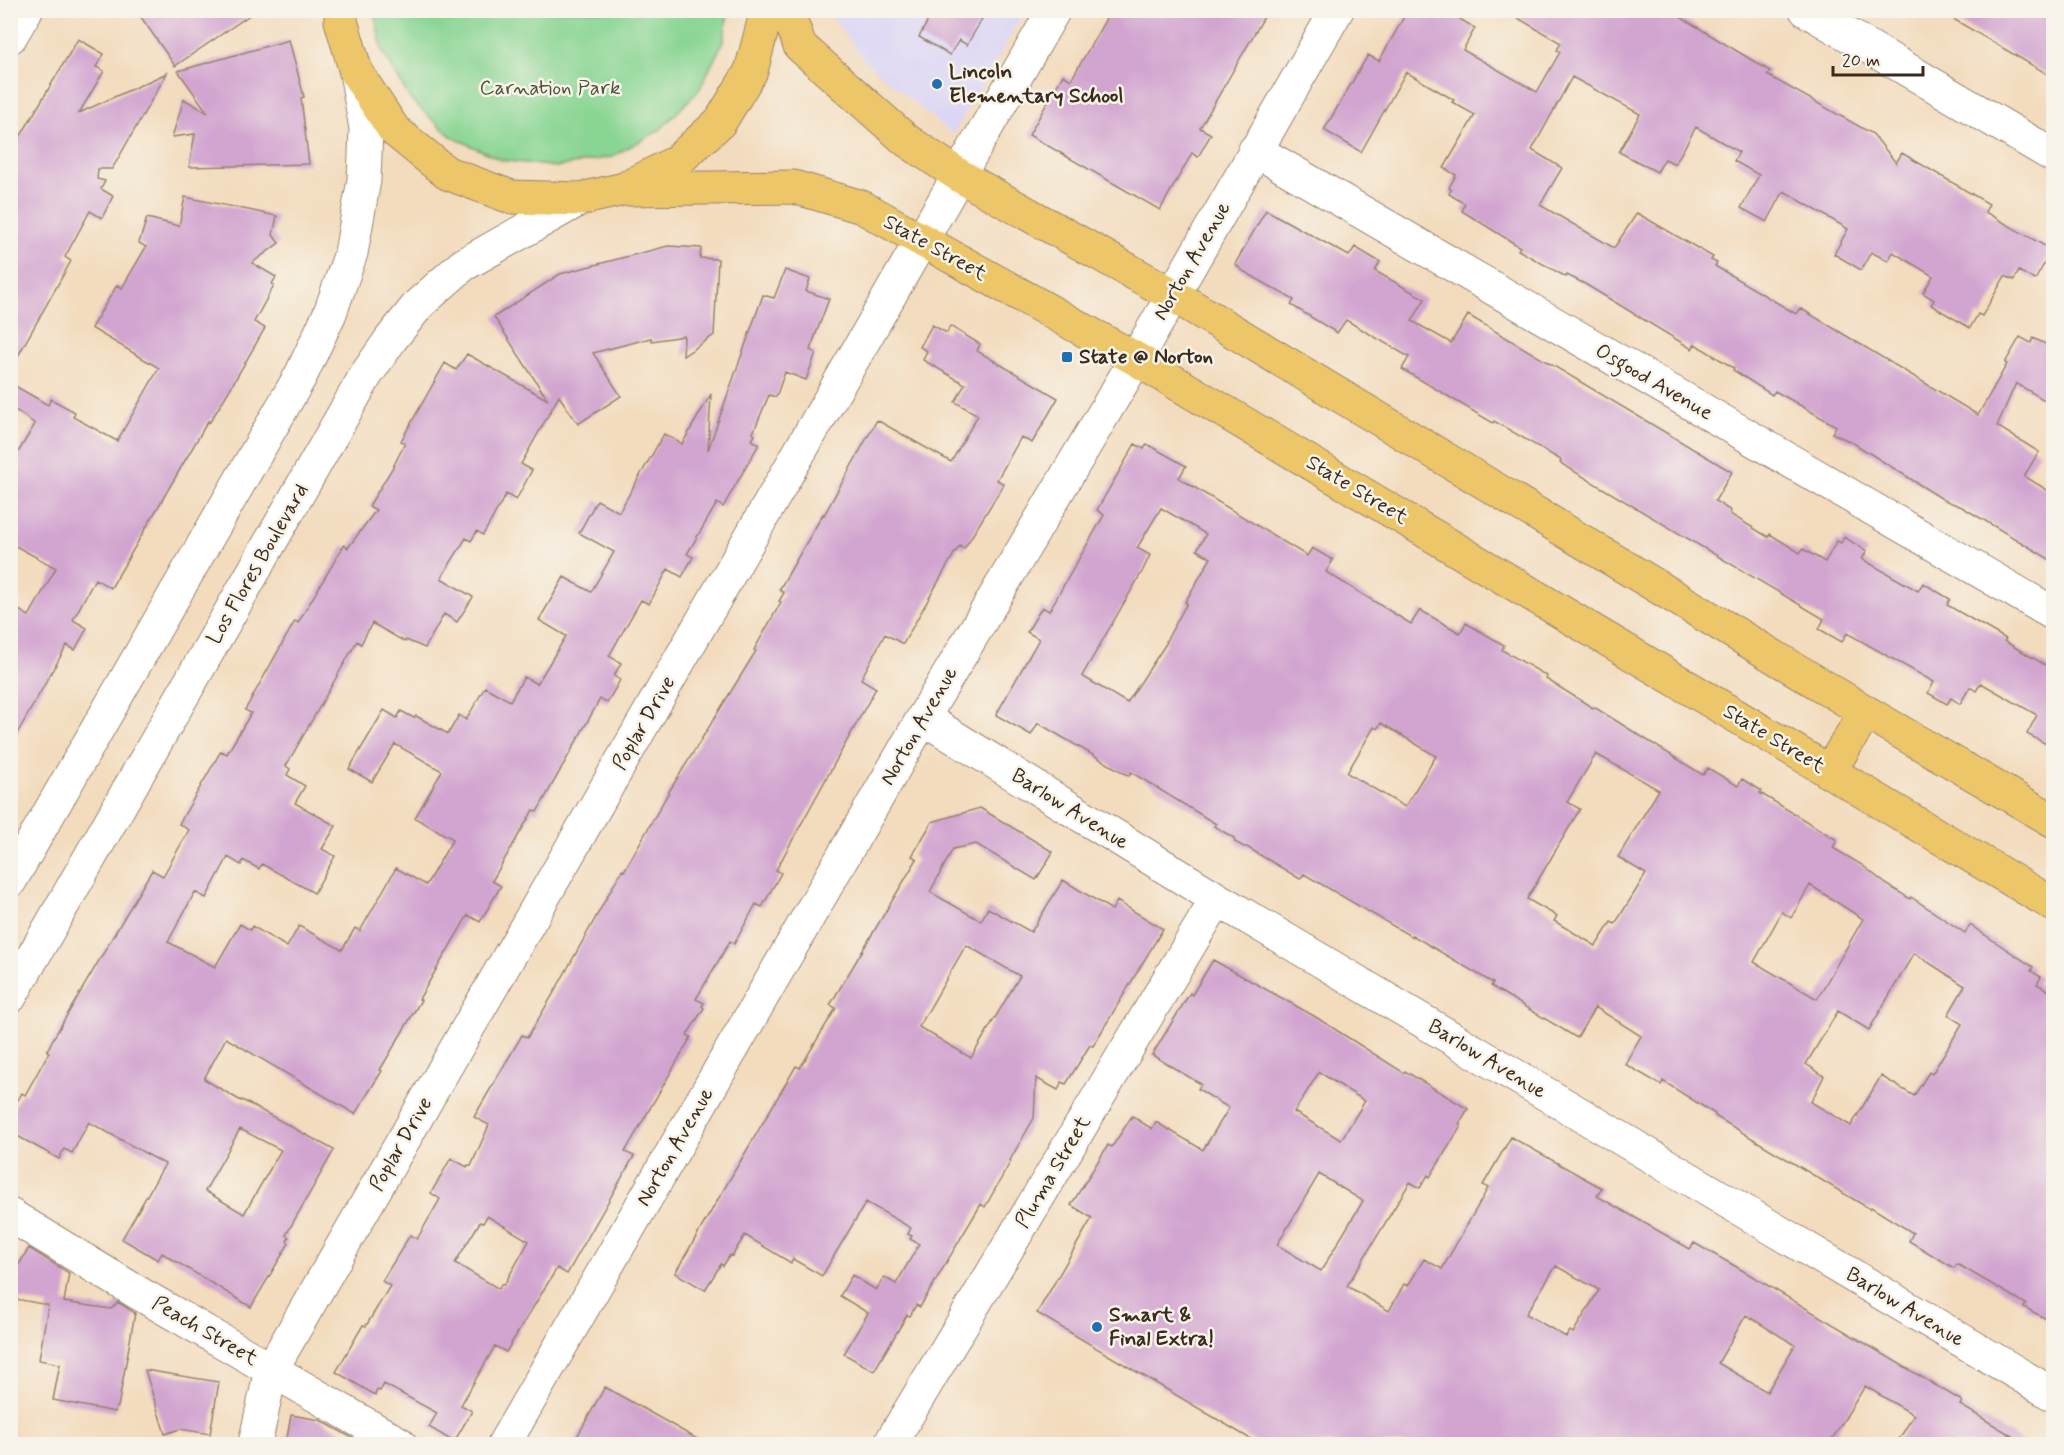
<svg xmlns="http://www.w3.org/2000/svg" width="2064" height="1455" font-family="Mynerve,sans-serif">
	<rect width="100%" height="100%" fill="#f7f3e8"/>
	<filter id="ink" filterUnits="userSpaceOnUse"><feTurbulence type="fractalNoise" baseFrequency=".0167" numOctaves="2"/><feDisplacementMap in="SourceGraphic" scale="12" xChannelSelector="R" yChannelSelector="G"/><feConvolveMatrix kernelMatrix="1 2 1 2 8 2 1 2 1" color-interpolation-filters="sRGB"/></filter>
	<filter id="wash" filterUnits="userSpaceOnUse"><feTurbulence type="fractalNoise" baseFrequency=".008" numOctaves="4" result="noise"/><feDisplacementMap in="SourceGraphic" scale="24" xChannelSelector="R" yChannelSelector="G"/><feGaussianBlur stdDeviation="1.35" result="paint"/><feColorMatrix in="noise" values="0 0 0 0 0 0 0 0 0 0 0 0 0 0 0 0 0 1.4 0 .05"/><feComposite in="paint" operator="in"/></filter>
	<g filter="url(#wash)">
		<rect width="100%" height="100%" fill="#f3dcbe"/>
		<path fill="#dcd6f6" d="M827 11H1025L953 135 865 61Z"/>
		<path fill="#89d593" stroke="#628058" stroke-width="1.5" d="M374 11V10L728 11 724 40 699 90 660 130 611 157 556 167 501 160 451 136 410 99 382 50Z"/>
		<g id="blocks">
			<path fill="#d2a4d0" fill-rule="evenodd" d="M136 10H257L175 66Z
				M934 10H987L967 45 959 40 950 55 919 37Z
				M1111 10H1268L1200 128 1211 134 1198 157 1192 153 1160 210 1029 135 1063 75 1071 80Z
				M1408 10H1445L1475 28 1463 50 1537 92 1560 52 1557 50 1561 43 1504 10H1669L1770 71 1767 75 1873 134 1896 163 1902 153 1989 204 1985 212 2052 250 2035 280 2019 271 2014 280 2005 276 1982 316 1978 314 1970 328 1931 305 1934 300 1923 293 1933 276 1893 252 1888 261 1871 252 1861 270 1834 254 1848 229 1784 191 1767 222 1741 208 1759 175 1734 161 1739 152 1696 127 1675 164 1665 159 1657 172 1619 152 1640 114 1572 77 1532 150 1562 168 1540 205 1614 248 1637 213 1713 257 1711 260 1717 263 1715 266 1796 314 1800 308 1978 415 2007 364 2005 363 2020 337 2031 343 2033 338 2054 348V406L2016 383 1997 426 2039 452 2024 476 2054 494V562L1962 507 1944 500 1855 444 1832 433 1836 426 1791 400 1775 391 1772 395 1733 370 1734 368 1695 344 1692 349 1585 284 1567 275 1566 277 1518 250 1520 247 1462 211 1465 204 1449 194 1451 189 1449 188 1456 175 1444 168 1475 115 1452 102 1454 100 1406 72 1361 152 1324 130 1368 55 1379 61Z
				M1938 10H2054V78Z
				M78 39 104 54 96 67 104 71 79 113 167 73 112 169H98L97 179 105 181 101 189 113 196 102 218 90 211 65 257 71 261 10 370V154Z
				M289 40 304 97 301 98 309 164 189 167 195 134 172 137 184 99 208 113 178 71Z
				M185 197 277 216 273 235 279 243 252 263 276 277 272 284 274 285 254 322 265 328 227 394 210 422 208 421 111 588 95 579 73 620 87 628 75 650 67 645 10 746V605L29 616 56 568 10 543V466L35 424 10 406V383L48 405 51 399 75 412 73 417 117 441 159 368 91 328 117 285 122 288 146 247 139 243 147 218 179 226Z
				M1266 210 1349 256 1355 247 1380 262 1375 271 1425 299 1412 321 1451 343 1468 315 1732 472 1715 501 1731 511 1730 514 1768 537 1770 534 1800 553 1803 549 1825 562 1837 541 1841 543 1844 537 1867 551 1862 559 1918 591 1923 583 1950 599 1947 605 2006 639 2004 641 2054 670V748L2027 734 2037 715 1981 683 1976 691 1970 687 1960 704 1951 698 1947 704 1928 693 1934 682 1847 633 1842 642 1819 629 1824 619 1560 463 1561 460 1494 421 1493 423 1402 369 1409 357 1346 320 1337 333 1291 305 1294 300 1243 271 1235 264Z
				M668 246 701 248 700 258 718 259 714 335 683 356 684 336 652 341 651 338 593 353 621 396 578 424 559 396 521 464 532 470 516 500 506 494 483 535 477 531 471 541 466 538 441 578 473 597 457 622 444 614 425 648 406 640 405 642 372 623 361 644 357 641 286 766 290 769 287 775 305 786 295 803 336 826 322 849 335 856 314 893 262 864 259 869 243 860 241 865 228 857 206 898 195 892 168 942 215 967 240 924 250 930 252 926 287 947 299 926 342 950 355 928 360 931 396 868 426 885 453 839 415 818 442 771 395 744 372 782 349 769 384 710 397 718 401 711 414 718 416 716 448 734 459 715 466 720 485 687 510 701 524 677 537 684 566 636 539 620 564 577 591 592 614 552 579 533 597 500 619 512 664 434 682 444 711 394 708 450 763 295 774 298 785 270 810 279 806 291 829 299 810 350 816 353 806 380 785 372 776 397 769 395 753 433 755 435 752 440 759 444 723 507 717 503 687 554 693 557 682 577 668 569 649 604 641 600 609 656 621 663 614 676 620 680 607 703 600 699 537 812 533 810 492 881 501 886 480 922 468 915 419 999 421 1000 380 1070 382 1071 355 1114 226 1038 204 1079 241 1101 242 1100 334 1150 286 1235 289 1237 287 1241 289 1243 251 1307 162 1253 158 1260 122 1239 165 1164 89 1122 72 1153 64 1149 59 1159 10 1132V1113L22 1093 25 1095 49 1052 47 1051 53 1039 152 870 163 876 189 830 179 824 221 751 227 754 251 713 245 710 295 621 298 623 344 545 348 548 376 510 369 506 393 467 405 443 401 441 445 363 456 370 467 354 548 400 494 317 560 274ZM240 1129 281 1150 244 1214 205 1191Z
				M932 325 947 333 950 326 980 344 977 351 1058 398 1032 443 1021 437 997 480 1004 484 964 549 960 546 954 554 903 644 885 634 861 679 876 688 776 870 781 873 762 907 756 904 734 944 730 941 696 999 704 1003 702 1006 704 1008 687 1035 691 1037 625 1152 634 1156 567 1274 557 1268 506 1352 495 1346 461 1405 472 1411 454 1442 429 1427 437 1413 384 1384 380 1391 377 1390 375 1395 336 1372 363 1325 366 1326 390 1286 382 1281 410 1235 417 1239 440 1199 431 1193 451 1158 467 1167 468 1165 471 1166 489 1125 474 1117 522 1035 527 1038 555 991 622 870 624 871 670 790 756 651 754 650 781 602 779 601 784 593 779 590 823 514 824 515 877 420 951 462 978 415 955 402 965 384 923 360 927 351 920 347ZM487 1216 529 1241 504 1285 501 1284 499 1289 455 1263 480 1222 483 1223Z
				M1135 444 1144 449 1147 444 1186 466 1179 478 1307 556 1312 548 1333 560 1326 572 1411 624 1420 610 1460 633 1466 623 1504 645 1502 650 1547 676 1546 679 1593 708 1594 707 1703 775 1708 768 1738 786 1742 779 1762 791 1760 793 1837 840 1833 848 1862 865 1886 884 1910 899 1911 897 1965 933 1970 925 2033 967 2031 971 2041 977 2037 984 2054 994V1323L2024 1307 2026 1304 1957 1264 1954 1268 1909 1241 1913 1233 1871 1207 1870 1209 1848 1196 1715 1116V1114L1663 1081 1661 1085 1625 1064 1641 1036 1595 1007 1577 1038 1499 991 1491 986 1493 983 1412 935V937L1304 874 1300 879 1247 847H1244L1235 842 1234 838 1214 826 1216 824 1131 772 1129 776 1038 723 1031 735 996 715 1039 639 1027 632 1042 607 1049 611 1104 515 1097 510ZM1161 508 1206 534 1197 550 1211 558 1185 602 1187 603 1166 641 1167 642 1127 703 1082 676 1143 570 1150 555 1137 548ZM1381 723 1436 756 1405 807 1347 773 1374 727 1377 729ZM1596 754 1659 790 1618 857 1646 874 1615 924 1611 922 1596 946 1554 921 1557 916 1527 899 1580 809 1567 802ZM1810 885 1863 919 1817 999 1754 962 1782 912 1791 918ZM1914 953 1965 986 1948 1015 1962 1024 1932 1074 1929 1072 1914 1096 1881 1076 1851 1126 1811 1102 1824 1076 1806 1064 1838 1011 1869 1030Z
				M980 808 1053 852 1036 880 976 844 953 849 930 892 981 921 988 908 1031 932 1063 880 1112 910 1117 901 1163 929 1093 1046 1090 1045 1066 1084 1062 1082 1058 1090 1036 1078 1034 1118 1010 1160 1011 1161 985 1207 981 1204 920 1307 916 1305 910 1316 907 1315 874 1371 844 1354 868 1313 840 1296 852 1275 876 1290 884 1277 896 1284 919 1244 910 1239 912 1236 908 1234 911 1228 866 1202 822 1276 793 1259 791 1263 745 1235 732 1256 730 1255 723 1266 721 1264 705 1290 675 1273 796 1066 800 1068 836 1008 830 1005 917 859 912 856 932 822ZM966 945 1020 976 971 1058 919 1027Z
				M1213 960 1314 1016 1404 1073 1405 1071 1468 1109 1459 1124 1461 1126 1430 1177 1428 1175 1420 1188 1410 1182 1347 1286 1389 1311 1404 1284 1408 1286 1424 1259 1442 1269 1488 1188 1483 1185 1511 1137 1602 1188 1597 1196 1690 1249 1694 1243 1735 1266 1962 1401 1960 1405 2026 1444H1896L1914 1415 1865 1386 1829 1444H1259L1037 1313 1092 1218 1071 1205 1108 1145 1112 1147 1132 1116 1152 1129 1156 1122 1203 1150 1229 1108 1198 1089 1201 1084 1152 1055 1190 993 1192 995ZM1319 1072 1365 1101 1341 1140 1294 1112ZM1319 1174 1363 1201 1321 1271 1277 1245ZM1556 1266 1599 1290 1573 1333 1570 1331 1566 1337 1526 1314ZM1746 1315 1795 1345 1767 1392 1718 1363Z
				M29 1248 69 1273 64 1302 111 1309 118 1302 135 1313 118 1407H116L115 1412 53 1400 60 1364 39 1360 48 1305 10 1298V1279Z
				M145 1370 219 1382 210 1434 180 1429 165 1434Z
				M605 1387 706 1444H573Z
				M291 1415 320 1420 363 1444H286Z"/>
		</g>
	</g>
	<g filter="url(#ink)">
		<use href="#blocks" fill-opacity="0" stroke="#97836e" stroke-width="1.5"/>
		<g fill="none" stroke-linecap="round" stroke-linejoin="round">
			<defs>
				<path id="minor" d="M1806 10 2054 156
					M10 37 26 10
					M1255 150 2054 614
					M923 718 1217 899 2054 1395
					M10 881 301 375 330 313 351 253 364 180 366 128 356 72
					M10 997 366 375 391 339 419 304 463 265 580 199
					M10 1215 135 1291 400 1444
					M255 1444 271 1370 1054 10
					M504 1444 923 718 1136 359 1337 10
					M890 1444 1217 899"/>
				<path id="major" d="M341 10V21L356 72 394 130 447 173 511 197 580 199 624 189 676 162 720 122 751 71 767 10
					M787 10 800 46 906 140 960 176 1173 295 1866 712 2054 821
					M624 189 794 187 862 207 1136 359 2054 905
					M1829 772 1866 712"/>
			</defs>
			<use href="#minor" stroke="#97836e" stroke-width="35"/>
			<use href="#major" stroke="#97836e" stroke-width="35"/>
			<use href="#minor" stroke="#fff" stroke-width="33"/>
			<use href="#major" stroke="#ecc669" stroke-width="33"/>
		</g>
	</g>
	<g fill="#1f6fb2" stroke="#f7f3e8" stroke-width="2">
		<circle cx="937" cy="84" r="6"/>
		<rect x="1061" y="351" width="12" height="12" rx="3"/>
		<circle cx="1097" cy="1327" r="6"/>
	</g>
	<g text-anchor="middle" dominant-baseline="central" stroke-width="5" stroke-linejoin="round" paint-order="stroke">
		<g font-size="21" font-weight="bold" fill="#3b2a1e" stroke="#f7f3e8" text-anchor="start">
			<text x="949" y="72">Lincoln<tspan x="949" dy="24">Elementary School</tspan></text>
			<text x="1079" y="357">State @ Norton</text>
			<text x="1109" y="1315">Smart &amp;<tspan x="1109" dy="24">Final Extra!</tspan></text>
		</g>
		<g font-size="21" fill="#4e553b" stroke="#f7f3e8">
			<text x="550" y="88">Carnation Park</text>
		</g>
		<g font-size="21" fill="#3b2a1e" stroke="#f7f3e8">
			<text transform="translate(935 248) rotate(29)">State Street</text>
			<text transform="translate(1192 261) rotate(-60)">Norton Avenue</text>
			<text transform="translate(1654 382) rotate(30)">Osgood Avenue</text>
			<text transform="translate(1357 490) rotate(31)">State Street</text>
			<text transform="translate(258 564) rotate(-60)">Los Flores Boulevard</text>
			<text transform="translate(644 723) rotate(-60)">Poplar Drive</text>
			<text transform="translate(919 726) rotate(-60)">Norton Avenue</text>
			<text transform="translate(1774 739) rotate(31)">State Street</text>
			<text transform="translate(1070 809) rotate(32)">Barlow Avenue</text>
			<text transform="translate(1487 1059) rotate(31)">Barlow Avenue</text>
			<text transform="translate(401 1144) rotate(-60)">Poplar Drive</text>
			<text transform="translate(675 1147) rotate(-60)">Norton Avenue</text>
			<text transform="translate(1053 1172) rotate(-59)">Pluma Street</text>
			<text transform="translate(1905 1307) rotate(31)">Barlow Avenue</text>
			<text transform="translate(205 1331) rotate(30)">Peach Street</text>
		</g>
	</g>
	<rect width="2064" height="1455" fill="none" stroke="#f7f3e8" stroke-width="36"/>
	<path d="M1833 66v9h90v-9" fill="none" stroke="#3b2a1e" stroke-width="3"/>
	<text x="1842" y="66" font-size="18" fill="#3b2a1e" stroke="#f7f3e8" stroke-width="4.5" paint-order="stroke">20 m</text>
</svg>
